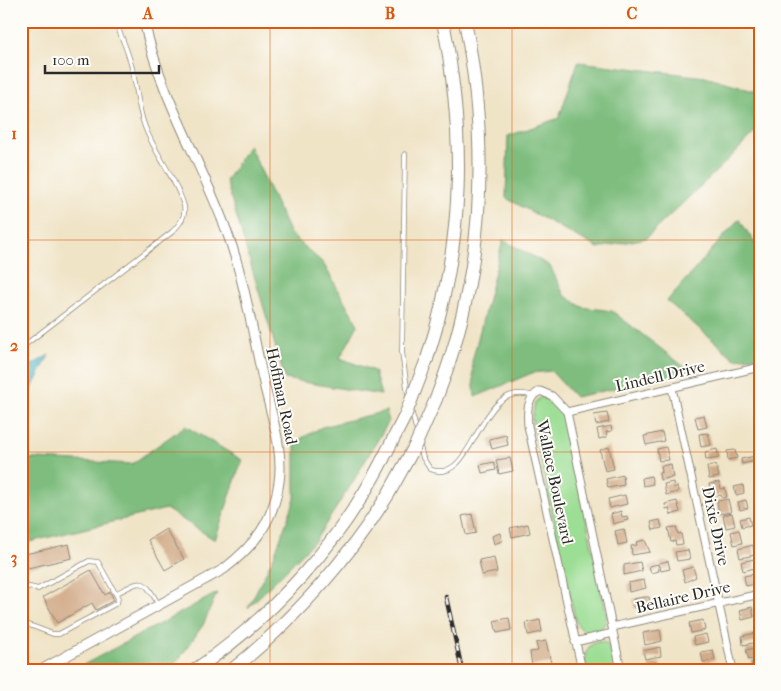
<svg xmlns="http://www.w3.org/2000/svg" width="781" height="691" font-family="'IM FELL French Canon',serif">
	<rect width="100%" height="100%" fill="#fdfcf7"/>
	<filter id="ink" filterUnits="userSpaceOnUse"><feTurbulence type="fractalNoise" baseFrequency=".02" numOctaves="2"/><feDisplacementMap in="SourceGraphic" scale="10" xChannelSelector="R" yChannelSelector="G"/><feConvolveMatrix kernelMatrix="1 2 1 2 8 2 1 2 1" color-interpolation-filters="sRGB"/></filter>
	<filter id="wash" filterUnits="userSpaceOnUse"><feTurbulence type="fractalNoise" baseFrequency=".0096" numOctaves="4" result="noise"/><feDisplacementMap in="SourceGraphic" scale="20" xChannelSelector="R" yChannelSelector="G"/><feGaussianBlur stdDeviation="1.12" result="paint"/><feColorMatrix in="noise" values="0 0 0 0 0 0 0 0 0 0 0 0 0 0 0 0 0 1.4 0 .05"/><feComposite in="paint" operator="in"/></filter>
	<g filter="url(#wash)">
		<rect width="100%" height="100%" fill="#f0e4c7"/>
		<path fill="#9dde95" stroke="#648460" d="M541 397H548L561 412 567 429 607 616C604 636 582 639 575 619L532 420 535 402Z
			M596 642C613 639 616 657 619 670H586C584 658 584 648 596 642Z"/>
		<path fill="#7ebd7e" stroke="#547454" d="M578 62 705 77 760 93V127L728 160 646 238 598 248 506 198 508 136 559 118Z
			M249 145 290 234 323 263 358 325 340 358 374 371 381 395 285 379 226 181Z
			M739 219 760 251V356L735 359 667 301Z
			M503 240 550 266 564 295 582 307 612 311 691 372 575 397 551 371 532 373 475 397 472 362Z
			M386 411 389 421 352 483 315 541 248 608 274 556 295 499V442L322 427Z
			M185 426 242 460 215 540 166 509 21 544V458L132 464Z
			M217 593 203 625 177 662 163 670H74Z"/>
		<path fill="#48b2c6" stroke="#3a6e78" d="M49 355 21 410V371Z"/>
		<g id="blocks">
			<path fill="#d2ac89" d="M607 413 609 422 596 425 594 415Z
				M704 415 707 427 698 429 695 417Z
				M611 426 612 431 606 432 607 437 599 439 597 429Z
				M662 432 664 441 646 445 644 436Z
				M708 433 711 445 701 447 699 434Z
				M506 435 508 445 492 449 489 439Z
				M609 447 614 469 605 471 600 450Z
				M666 447 669 460 659 461 657 449Z
				M717 449 719 458 706 460 705 452Z
				M735 450 737 458 728 460 727 451Z
				M760 455V459H756V461L742 464 741 459Z
				M510 458 513 471 499 474 496 460Z
				M494 462 496 470 482 473 480 465Z
				M671 464 673 477 660 480 659 473 662 472 661 466Z
				M716 465 719 477 709 479 707 467Z
				M623 475 624 485 608 488 606 479Z
				M651 476 653 484 643 486 642 478Z
				M673 482 674 488 677 486 678 492 666 495 664 484Z
				M719 482 721 489 725 488 727 497 722 498 721 495 710 497 709 492 711 491 709 484Z
				M743 485 744 493 736 495 734 487Z
				M625 495 627 504 610 508 608 499Z
				M728 499 731 512 719 514 717 501Z
				M746 500 748 508 740 510 738 502Z
				M677 501 680 512 671 515 669 508 666 509 665 504Z
				M621 511 622 517 627 516 628 520 613 524 611 514Z
				M732 513 735 526 726 528 723 515Z
				M472 514 476 533 466 535 462 516Z
				M749 517 751 525 742 527 740 519Z
				M660 520 662 528 653 530 651 522Z
				M528 524 530 533 512 537 510 528Z
				M676 527 678 534 681 533 683 544 676 545 675 541 671 542 668 528Z
				M166 529 184 559 165 570 148 540Z
				M624 529 627 543 618 545 615 531Z
				M739 530 742 543 734 545 731 532Z
				M500 533 502 541 494 544 492 536Z
				M645 540 650 552 632 555 631 546 637 545 636 542Z
				M69 544 72 558 28 568 25 554Z
				M753 545 755 555 740 558 738 549Z
				M688 550 690 559 677 561 675 552Z
				M494 557 497 572 482 575 479 560Z
				M754 559 755 568 743 571 741 562Z
				M668 561 670 569 661 571 659 563Z
				M640 562 642 571 624 575V565Z
				M658 564 659 571 651 573 649 566Z
				M693 567 696 577 685 582 682 570Z
				M91 570 105 595 110 592 114 600 96 610 92 603 57 623 43 597Z
				M759 573 760 583 746 586 744 576Z
				M644 580 646 588 629 592 628 583Z
				M645 597H649L651 605 634 608 633 599Z
				M752 607 754 617 742 620 740 610Z
				M509 618 511 630 497 633 494 621Z
				M540 620 542 632 528 635 526 623Z
				M703 620 705 630 691 633 689 623Z
				M660 630 662 641 645 645 643 633Z
				M756 633 758 642 743 645 742 636Z
				M706 634 708 642 695 645 693 637Z
				M546 641 551 663 532 666 530 652 538 651 536 643Z
				M660 647 661 656 645 659 643 651Z
				M760 647V658L749 660 746 650Z
				M713 650 715 660 703 662 701 652Z
				M760 660V670H753L751 662Z
				M660 663 661 670H649V665Z"/>
		</g>
	</g>
	<g filter="url(#ink)">
		<use href="#blocks" fill-opacity="0" stroke="#8e8879" stroke-width="1"/>
		<g fill="none" stroke-linecap="round" stroke-linejoin="round">
			<defs>
				<path id="service" d="M405 154 402 352 408 395
					M21 348 172 232C179 225 186 217 184 206 176 178 155 154 145 127 137 106 137 85 131 64 127 49 121 35 115 21
					M411 410 417 432
					M420 446 423 458 430 469C476 488 477 376 533 396
					M21 585 38 589 89 561 98 562 118 598 117 603 59 634H53L21 622
					M117 593C144 579 143 578 159 605"/>
				<path id="minor" d="M672 388 733 670
					M567 412 760 367
					M612 627 760 594
					M575 642 613 633
					M582 670 528 426C527 413 526 398 540 391L552 396 567 412 621 670"/>
				<path id="tertiary" d="M41 670 224 569C255 545 273 522 279 482 284 449 270 411 263 379 252 330 244 278 227 232 201 161 160 96 144 21"/>
				<path id="motorway" d="M427 359C464 243 466 140 443 21
					M436 399C484 277 490 149 465 21
					M195 670C272 617 339 544 382 461
					M232 670C295 619 347 561 389 493"/>
			</defs>
			<use href="#service" stroke="#8e8879" stroke-width="5.5"/>
			<use href="#minor" stroke="#8e8879" stroke-width="9"/>
			<use href="#tertiary" stroke="#8e8879" stroke-width="11"/>
			<use href="#motorway" stroke="#8e8879" stroke-width="14"/>
			<use href="#service" stroke="#fff" stroke-width="4"/>
			<use href="#minor" stroke="#fff" stroke-width="7"/>
			<use href="#tertiary" stroke="#fff" stroke-width="9"/>
			<use href="#motorway" stroke="#fff" stroke-width="12"/>
			<defs>
				<path id="rail" d="M446 597 462 670"/>
			</defs>
			<use href="#rail" stroke="#2b2b2b" stroke-width="4.5"/>
			<use href="#rail" stroke="#fdfcf7" stroke-width="2.5" stroke-dasharray="8" stroke-linecap="butt"/>
			<defs>
				<path id="motorway-bridge" d="M382 461 405 416 427 359
					M389 493 415 446 436 399"/>
			</defs>
			<use href="#motorway-bridge" stroke="#8e8879" stroke-width="14" stroke-linecap="butt"/>
			<use href="#motorway-bridge" stroke="#fff" stroke-width="12"/>
		</g>
	</g>
	<path fill="none" stroke="#df570e" stroke-width="1" stroke-opacity="0.55" d="M270 21V670M512 21V670M21 240H760M21 452H760"/>
	<g text-anchor="middle" dominant-baseline="central" stroke-width="4" stroke-linejoin="round" paint-order="stroke">
		<g font-size="16" fill="#2b2b2b" stroke="#fdfcf7">
			<text transform="translate(660 376) rotate(-13)">Lindell Drive</text>
			<text transform="translate(282 396) rotate(78)">Hoffman Road</text>
			<text transform="translate(555 482) rotate(78)">Wallace Boulevard</text>
			<text transform="translate(716 526) rotate(78)">Dixie Drive</text>
			<text transform="translate(683 597) rotate(-13)">Bellaire Drive</text>
		</g>
	</g>
	<rect width="781" height="691" fill="none" stroke="#fdfcf7" stroke-width="55"/>
	<path d="M45 65v8h114v-8" fill="none" stroke="#2b2b2b" stroke-width="2.5"/>
	<text x="52" y="65" font-size="15" fill="#2b2b2b" stroke="#fdfcf7" stroke-width="4" paint-order="stroke">100 m</text>
	<rect x="28" y="28" width="726" height="636" fill="none" stroke="#df570e" stroke-width="2"/>
	<g font-size="16" text-anchor="middle" font-weight="bold" fill="#df570e">
		<text x="148" y="19">A</text>
		<text x="390" y="19">B</text>
		<text x="632" y="19">C</text>
		<text x="14" y="139">1</text>
		<text x="14" y="351">2</text>
		<text x="14" y="563">3</text>
	</g>
</svg>
